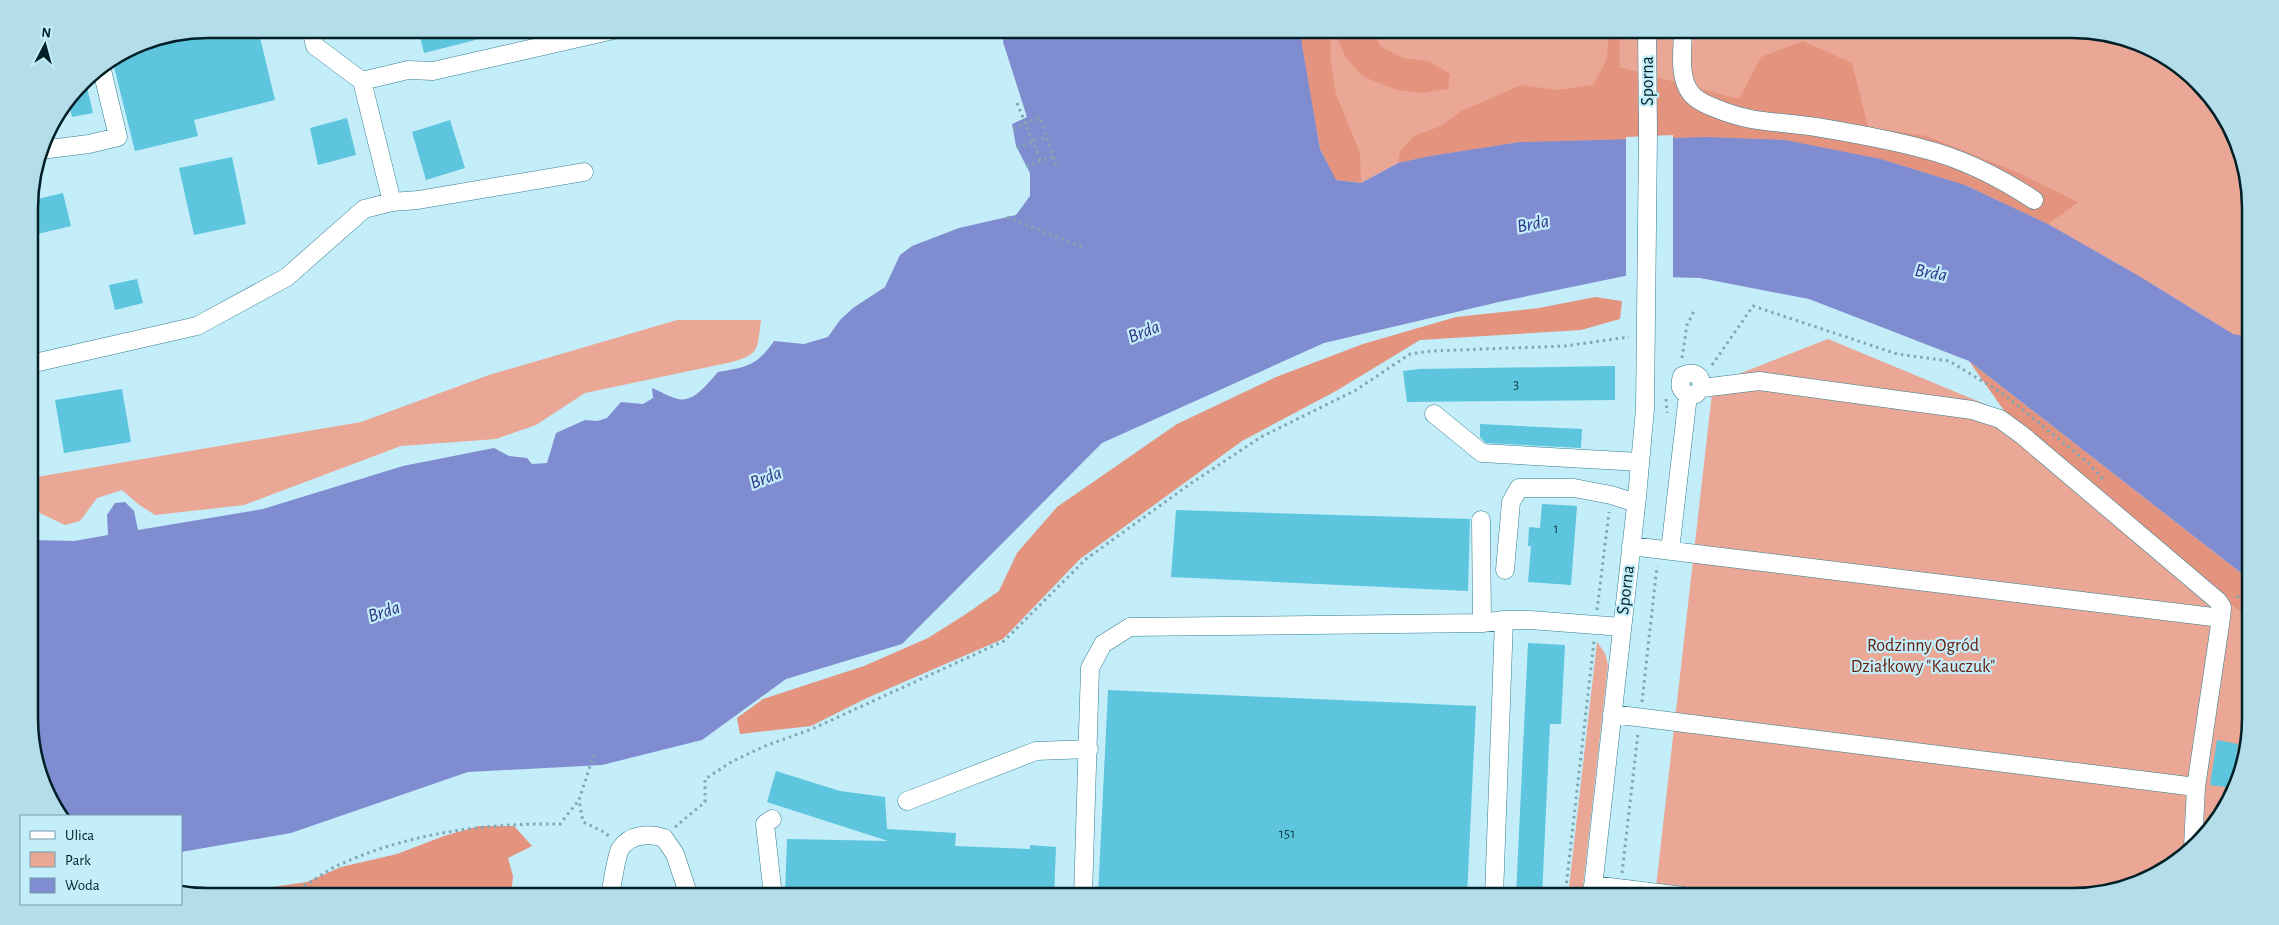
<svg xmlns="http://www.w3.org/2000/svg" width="2279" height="925" font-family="'Alegreya Sans',sans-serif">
	<rect width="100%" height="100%" fill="#c3edf9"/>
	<path fill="#eba795" d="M1221 29H2071L2129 38 2206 90 2237 139 2249 184V347C2226 329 2201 314 2176 299 2108 256 2037 219 1965 185L1398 163 1361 183Z
		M677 320H761C757 348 761 354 732 362L585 393 536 425 496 439 401 446 244 505 155 515 138 504 122 490 97 498 80 521 65 525 31 509V478L361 422 489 375Z
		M1828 339 2004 412 2240 612 2250 636V717L2241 775 2213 826 2180 859 2129 887 2083 896H1655L1713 384Z
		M1597 642 1605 653 1608 665 1582 896H1568Z"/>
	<path fill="#e4947e" d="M1301 29H1332L1330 57 1336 94 1360 153 1361 183 1335 180 1320 149 1302 45Z
		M1333 29H1373L1380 46 1403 58 1429 61 1450 74 1448 89 1424 93 1397 90 1364 77 1346 58Z
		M1610 29H1620L1619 67 1739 99 1761 57 1803 41 1852 63 1868 127 1927 136 2012 170 2078 202 2048 224 1965 185 1881 159 1785 140 1707 137 1520 142 1430 156 1398 163 1400 151 1414 136 1441 126 1461 111 1521 85 1557 90 1593 85 1606 61Z
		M1595 297 1622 301 1620 319 1581 330 1420 340 1336 391 1242 441 1080 559 1003 639 867 698 811 726 740 734 737 718 763 699 864 666 928 638 966 614 999 591 1017 553 1057 507 1177 424 1276 377 1363 344 1456 317 1539 308Z
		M1969 361 2250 580V636L2240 612 2005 412Z
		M479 826H514L532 846 508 858 513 876 511 896H250L258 889 307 882 341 867 397 854 444 836Z"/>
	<path fill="#808cd0" d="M1005 29H1301L1302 45 1320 149 1336 180 1361 183 1398 163 1430 156 1520 142 1707 137 1785 140 1881 159 1965 185 2048 224 2139 276 2233 334 2249 337 2250 580 1969 361 1809 299 1700 278 1625 276 1499 302 1324 343 1102 443 902 644 786 679 702 740 602 765 468 772 291 833 181 852V816H64L32 752 31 540 74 541 108 535 107 515 115 503 125 502 134 511 138 530 263 509 403 466 494 448 509 456 527 458 532 464 547 463 556 433 585 420 597 421 607 418 621 402 643 404 653 398 652 388C660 391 669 397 678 399 694 403 708 383 718 372 746 367 757 366 774 341L804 344 828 337 840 320 853 308 885 287 900 255 912 246 959 228 1016 215 1030 196V173L1016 146 1012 124 1027 117 1003 42Z"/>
	<path fill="#c3edf9" d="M1673 135V280L1626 279V137Z"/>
	<path fill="#5dc5de" d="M208 29H258L275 100 194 120 198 136 135 151 112 59 139 42Z
		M418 29H498L499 34 424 53Z
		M85 79 93 113 72 117 68 101Z
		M347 118 356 155 318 165 310 128Z
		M450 120 465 168 426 180 412 132Z
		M232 157 246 224 194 235 179 168Z
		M63 193 71 226 29 236V201Z
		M137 279 143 303 115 310 109 285Z
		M1615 366V400L1407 402 1403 371 1419 369Z
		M122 389 131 442 64 453 55 400Z
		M1480 424 1582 429 1581 448 1486 443 1480 437Z
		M1542 504 1577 506 1571 585 1528 582 1531 546H1528L1529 527 1540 528Z
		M1176 510 1470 519 1468 591 1171 577Z
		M1528 643 1565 645 1561 724H1550L1542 896H1516Z
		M1108 690 1476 706 1467 896H1098Z
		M2217 740 2238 744 2232 788 2210 785Z
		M776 771 840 791 885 797 887 829 956 833 955 846 1030 849V845L1056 847 1054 896H785L787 839 888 841 767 802Z"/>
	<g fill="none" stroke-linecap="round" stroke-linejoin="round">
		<defs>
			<path id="minor" d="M1683 29C1683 47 1678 76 1690 92 1695 100 1707 105 1715 108 1753 124 1778 121 1816 127 1852 133 1888 139 1924 149 1964 159 1999 177 2034 200
				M362 81 408 70 433 71 618 29
				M41 150 89 144 118 137 101 66
				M392 202 418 200 584 172
				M30 364 197 326 287 277 364 209 392 202 362 81 315 46 311 29
				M1702 388C1702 375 1694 370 1682 376 1679 386 1680 390 1688 395L1696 394 1702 388 1759 381 1972 410 2000 419 2022 435 2218 601 2222 607 2221 618
				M1434 414 1482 453 1640 462
				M1481 520 1482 623
				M1670 551 1688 395
				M1505 570 1511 502 1519 488H1574L1611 495 1636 503
				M1612 714 2196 787 2221 618 1631 546
				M907 801 1036 751 1089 749
				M772 819 765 824 773 896
				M2193 847 2196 787
				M1593 885 1683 896
				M610 896C612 886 616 857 620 849 630 834 649 833 664 838L675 854 689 896
				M1083 896 1090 668 1103 644 1130 627 1482 623 1504 620H1530L1622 627
				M1494 896 1504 620
				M1592 896 1637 497 1645 409 1648 134 1647 29"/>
		</defs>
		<use href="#minor" stroke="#347f90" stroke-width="19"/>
		<path stroke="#80a6b0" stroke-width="3" stroke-dasharray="2.5 4" stroke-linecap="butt" d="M1017 103 1041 161
			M1013 129 1040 117 1057 168
			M1017 148 1046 137
			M1026 166 1053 157
			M1007 217 1084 248
			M1682 358 1687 325 1694 311
			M1712 365 1753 306 1897 354 1949 361 2002 393 2087 462 2103 479
			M1666 399 1667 413
			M2237 596 2250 609
			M1597 610 1609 512
			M1642 702 1657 566
			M594 754 579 800 583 822 604 832 610 837
			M675 827 705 802V779L733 761 765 746 812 729 1004 641 1086 559 1190 484 1261 437 1356 390 1410 354 1431 351 1565 346 1629 337
			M1622 873 1638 733
			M273 896C283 893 295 891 305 885 317 879 328 869 341 864 410 833 485 823 560 824L579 800
			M1565 896 1594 641"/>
		<use href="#minor" stroke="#fff" stroke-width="18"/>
	</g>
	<g text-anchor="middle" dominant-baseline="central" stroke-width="4.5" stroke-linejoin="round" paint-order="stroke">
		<g font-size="15" fill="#174854">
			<text x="1516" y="384">3</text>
			<text x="1556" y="528">1</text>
			<text x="1287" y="833">151</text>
		</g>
		<g font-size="18" fill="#001f26" stroke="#c3edf9">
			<text transform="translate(1648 81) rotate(-90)">Sporna</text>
			<text transform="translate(1626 590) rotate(-83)">Sporna</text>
		</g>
		<g font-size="18" fill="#68210e" stroke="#c3edf9">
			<text x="1923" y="646">Rodzinny Ogród<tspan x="1923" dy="21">Działkowy "Kauczuk"</tspan></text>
		</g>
		<g font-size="19" font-style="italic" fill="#303384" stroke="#c3edf9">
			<text transform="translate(1533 224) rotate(-11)">Brda</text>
			<text transform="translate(1931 273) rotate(10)">Brda</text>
			<text transform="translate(1144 332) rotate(-21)">Brda</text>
			<text transform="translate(766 478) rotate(-21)">Brda</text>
			<text transform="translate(384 612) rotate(-18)">Brda</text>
		</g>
	</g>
	<path d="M0 0H2279V925H0ZM208 38H2072A170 170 0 0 1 2242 208V718A170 170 0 0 1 2072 888H208A170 170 0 0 1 38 718V208A170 170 0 0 1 208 38Z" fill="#b3dde8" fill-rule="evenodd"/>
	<path fill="none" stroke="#001f26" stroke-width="2.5" d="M208 38H2072A170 170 0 0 1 2242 208V718A170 170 0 0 1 2072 888H208A170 170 0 0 1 38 718V208A170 170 0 0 1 208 38Z"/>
	<rect x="20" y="815" width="162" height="90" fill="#c3edf9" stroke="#759ba5"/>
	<rect x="30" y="831" width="25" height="8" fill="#ffffff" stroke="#759ba5"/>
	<text x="65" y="840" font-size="15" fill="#001f26">Ulica</text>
	<rect x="30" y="852" width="25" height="15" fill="#eba795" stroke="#759ba5"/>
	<text x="65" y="865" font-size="15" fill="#001f26">Park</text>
	<rect x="30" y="878" width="25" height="15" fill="#808cd0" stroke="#759ba5"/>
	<text x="65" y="890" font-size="15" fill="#001f26">Woda</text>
	<g transform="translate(45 45) rotate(6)" stroke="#c3edf9" stroke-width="4" paint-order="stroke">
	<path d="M0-4L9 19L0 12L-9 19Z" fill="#001f26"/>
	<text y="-8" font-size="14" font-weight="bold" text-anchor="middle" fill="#001f26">N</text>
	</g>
</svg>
